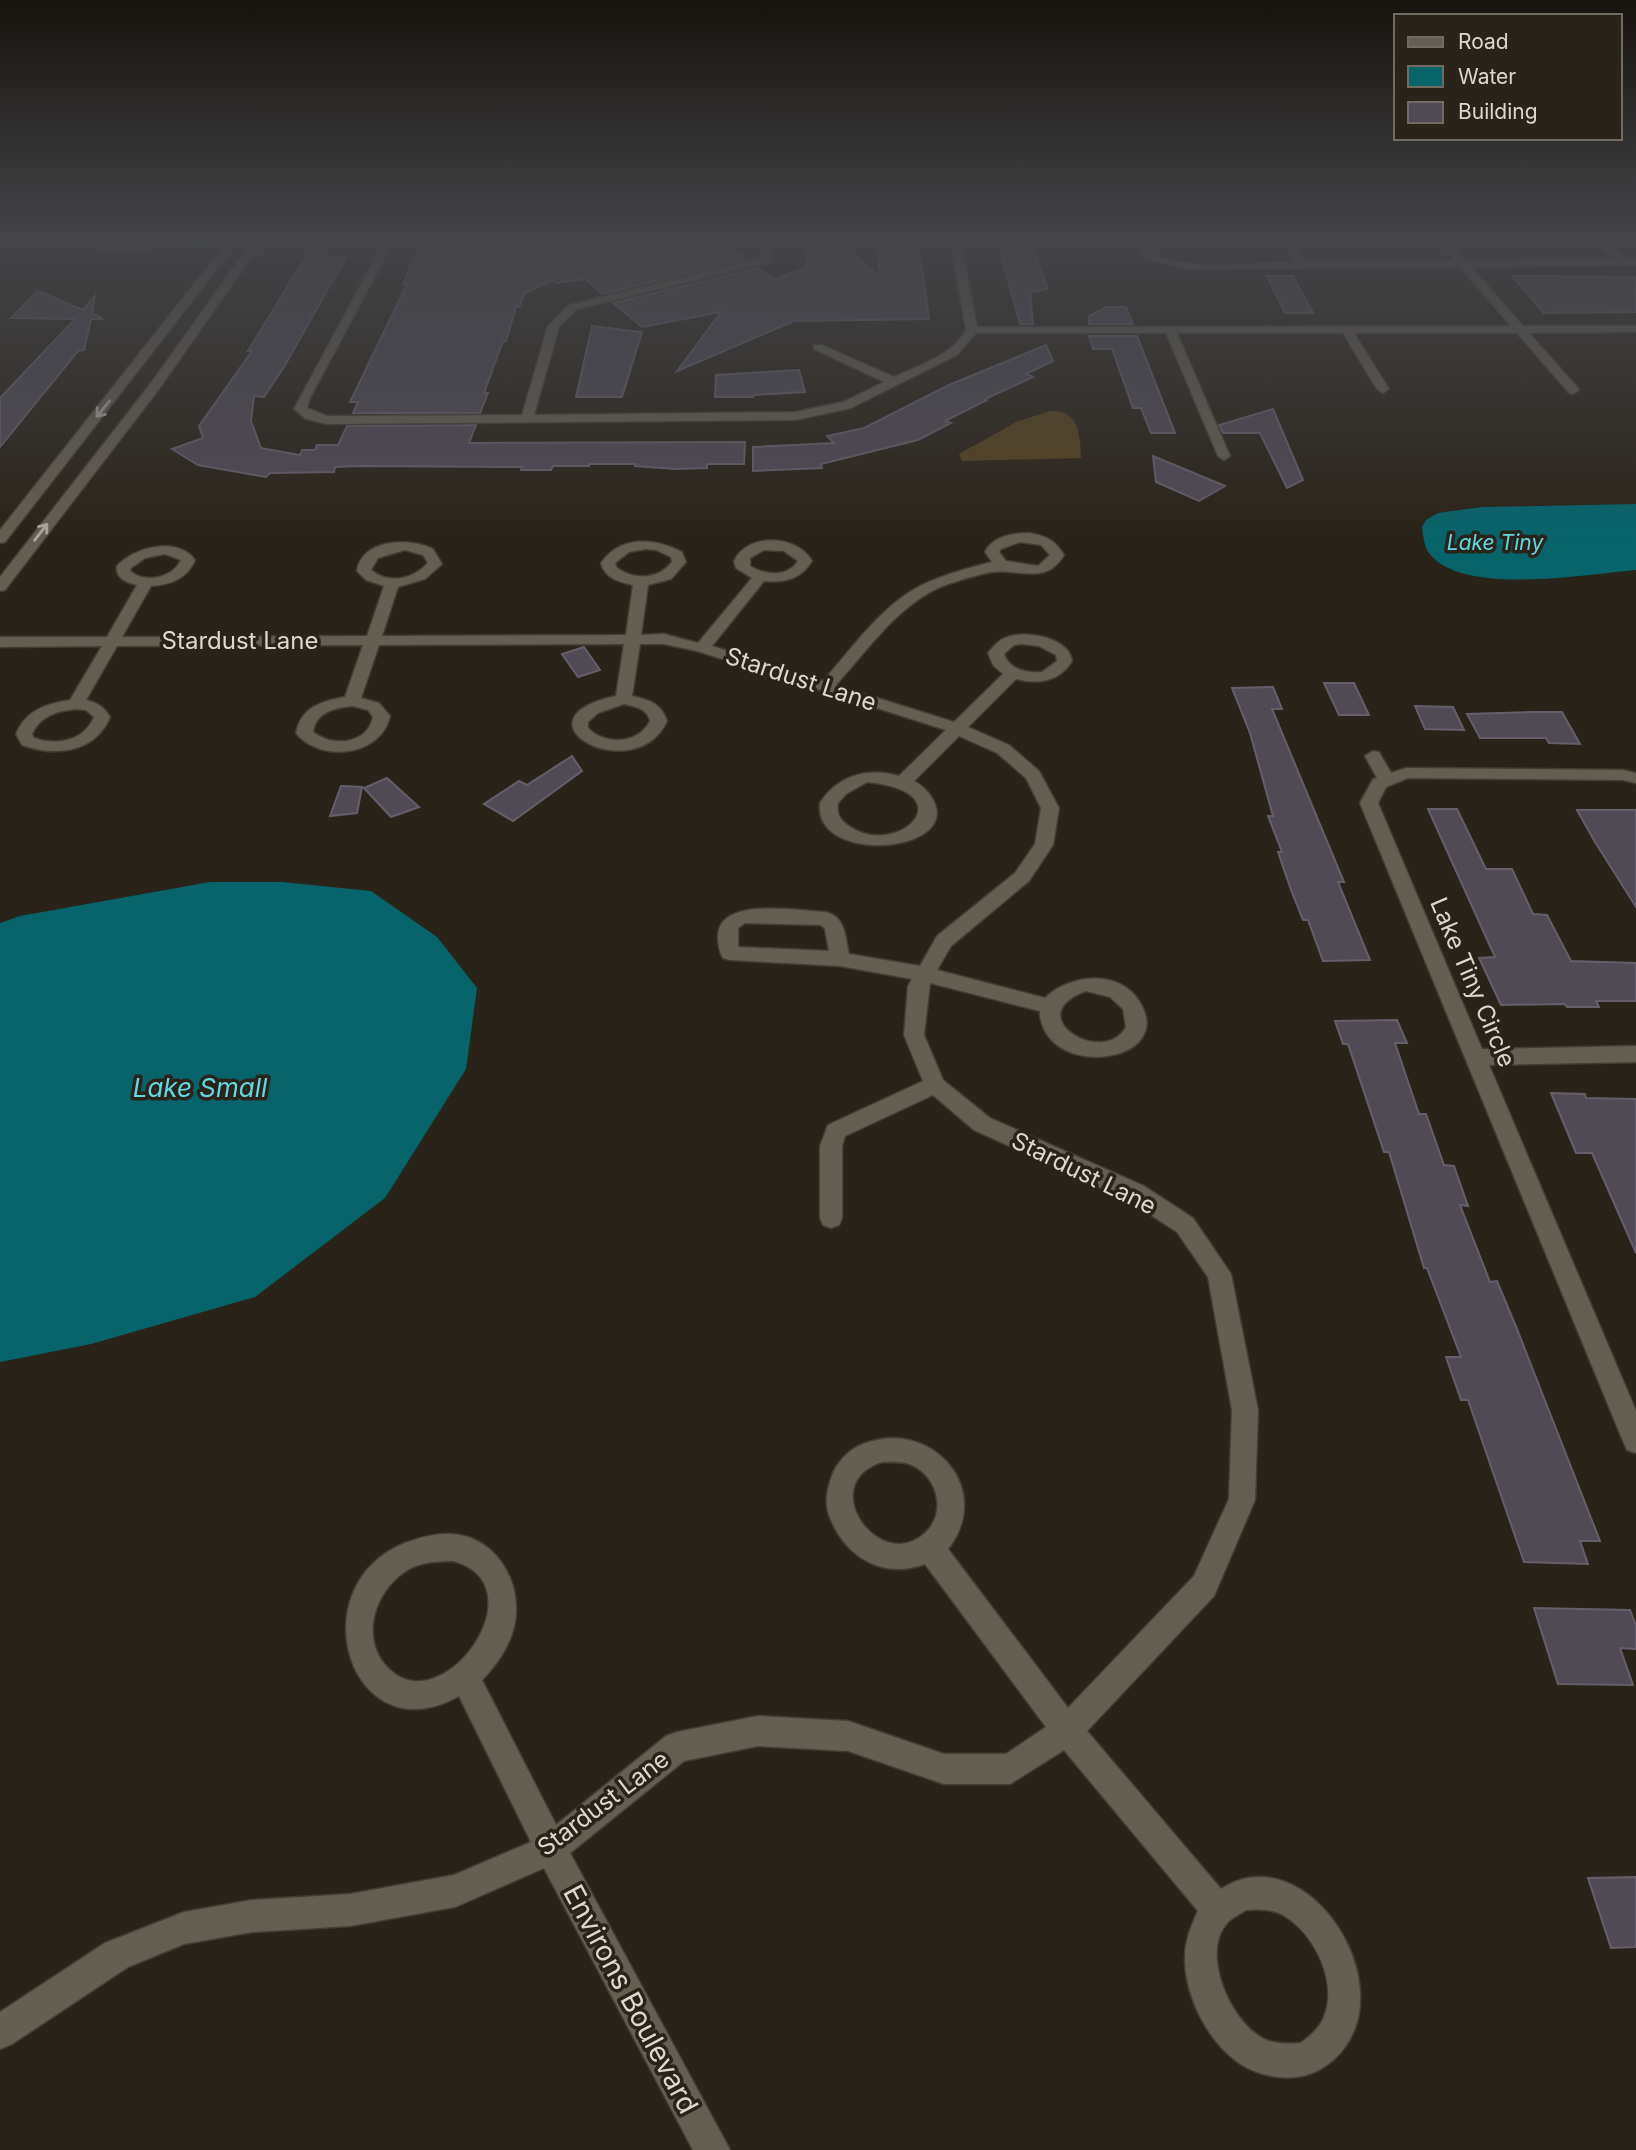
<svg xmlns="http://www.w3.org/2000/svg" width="1636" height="2150" font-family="Inter,sans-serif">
	<rect width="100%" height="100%" fill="#2a2319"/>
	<path fill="#55421e" d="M1050 411C1079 410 1080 434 1081 458L962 461 959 454 1016 422Z"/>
	<path fill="#07646b" d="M1636 504V570C1587 574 1462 597 1429 553 1424 546 1423 535 1422 527L1426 520 1438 513 1482 507Z
		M210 882H282L371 891 437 937 477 988 466 1069 385 1198 255 1297 91 1344 0 1362V923L20 916Z"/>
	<path fill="#504a55" stroke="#655f6b" stroke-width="2" d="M422 239H647L653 252 720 239 746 259 603 294 585 279 556 283 553 280 525 293 519 307H516L506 341H503L484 393H488L480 413H353L358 402H350L407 284H403Z
		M838 239 880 278 876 242H882V239H918L929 319 794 321 677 371 721 312 642 327 613 303 758 268 774 280 806 267V244Z
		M1030 240 1048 289 1030 292 1033 324H1020L997 241Z
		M306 256 346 257 284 367 264 397 254 396 251 421 261 448 300 455 302 450H315L317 445H338L347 426 476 425 469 443 745 442 744 464H707V468L676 469 635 466 636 464H589V466H553L551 470H521L522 467 360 466 335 467 334 472 270 473 266 477 198 465 172 449 203 438 199 426 252 351H248Z
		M1267 276H1293L1313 313H1285Z
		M1512 276 1636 277V312L1544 313Z
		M38 291 83 310 95 296 92 313 103 319H91L84 350 78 351 0 447V398L75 319 11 318Z
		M1106 307H1126L1133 324H1089V316Z
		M592 326 642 332 622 397H576Z
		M1089 336H1137L1175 433H1151L1141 408H1133L1112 349H1093Z
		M1046 345 1053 361 1026 374 1033 377 985 399 987 400 945 421 951 423 918 440 821 464 822 468 753 471V447L834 443 827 436 864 428 949 385Z
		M799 370 805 392 754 395 753 397H715L716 375Z
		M1273 409 1303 480 1287 488 1260 433H1223L1219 425Z
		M1153 456 1225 486 1199 501 1156 482Z
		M584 647 600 670 578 677 562 654Z
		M1324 683H1354L1369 715H1339Z
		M1273 687 1282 709H1272L1344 882H1338L1370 960 1323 961 1308 920H1303L1291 890 1278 852H1282L1268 816H1273L1250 733 1232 688Z
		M1415 706 1453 707 1464 730 1425 729Z
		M1532 712H1562L1580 744 1549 743 1546 738H1480L1467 714Z
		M572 756 582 771 513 821 484 804 519 781 527 785Z
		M387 778 419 807 391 817 364 788Z
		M341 786 362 787 357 813 330 816Z
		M1428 809H1457L1486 869H1512L1533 914 1547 915 1571 961 1636 963V1001H1596L1599 1007H1567L1565 1004 1501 1005 1479 958 1495 957Z
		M1577 810H1636V907L1595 842Z
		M1397 1020 1407 1043H1395L1419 1114H1426L1444 1165 1454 1166 1468 1206 1460 1205 1490 1282 1497 1281 1517 1329 1600 1541H1580L1588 1564 1524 1562 1468 1400H1461L1446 1357H1461L1427 1268H1424L1389 1152H1384L1348 1044H1343L1335 1021Z
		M1551 1093 1585 1094 1586 1098 1636 1099V1253L1592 1153H1576Z
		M1534 1608 1630 1610 1636 1626V1649L1620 1648 1633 1685 1558 1684Z
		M1636 1877V1947L1611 1948 1588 1878Z"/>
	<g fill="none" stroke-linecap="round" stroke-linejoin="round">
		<defs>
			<path id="minor" d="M27 239 96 243 230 239 252 242 254 239H264L262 242 395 239 310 398 307 408 327 416 522 415 548 326 569 305 761 258 763 253 748 239H759L772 250 770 262 577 309 559 327 534 415 795 412 843 402 884 382 814 349V345H822L894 377C919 365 952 356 966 330L950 239H960L977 327 1511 326 1460 267 1187 269 1146 259 1130 239H1140C1145 247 1150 253 1159 257 1189 270 1260 262 1295 262L1281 239H1291L1306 262 1455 261 1437 239H1447L1466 260 1614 259 1593 239H1603L1626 259H1636V265L1471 267 1523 326H1636V332L1529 333 1577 387 1579 390 1573 394 1569 393 1517 333H1354L1389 389 1383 393 1377 389 1343 333H1177L1230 456 1224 460 1218 456 1166 333H976L957 355 851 408 795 420 327 424 306 419 294 409 381 247 258 248 159 389 5 590 0 591V577L151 383 248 247 235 246 5 542 0 543V530L224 246 106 250 32 242Z
				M1029 533C1046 536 1055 540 1064 555 1044 589 1014 564 982 574 964 579 943 584 927 594 890 616 864 654 836 685L954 722 1003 674 993 665 988 653C992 648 999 640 1005 638 1023 629 1070 637 1072 661 1060 681 1039 685 1016 679L968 727 1009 745 1039 771 1059 808 1053 845 1029 881 951 946 937 970 1045 998C1069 974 1119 969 1139 1001 1175 1057 1071 1078 1045 1031 1042 1024 1039 1018 1040 1011L930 983 924 1035 943 1080 990 1118 1144 1186 1193 1218 1231 1274 1258 1410 1255 1500 1214 1596 1087 1731 1221 1889C1308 1832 1410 1993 1333 2060 1313 2078 1289 2081 1263 2074 1218 2062 1187 2006 1185 1962 1184 1944 1190 1928 1198 1911L1064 1750 1010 1784H944L848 1751 758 1746 684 1761 570 1853 730 2150H693L544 1868 455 1907 350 1926 252 1932 184 1944 128 1967 12 2044 0 2049V2012L105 1943 184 1912 252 1900 350 1894 454 1875 531 1842 459 1696C351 1757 297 1587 405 1543 419 1538 436 1533 451 1534 491 1536 517 1573 516 1611 516 1637 499 1663 482 1680L556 1825 666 1736 677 1732 758 1716 848 1721 944 1754H1006L1046 1727 925 1564C882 1580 844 1556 829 1515 824 1500 828 1487 833 1473 839 1460 850 1449 863 1444 931 1417 995 1489 948 1549L1068 1708 1194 1576 1229 1499 1232 1410 1208 1277 1177 1232 1128 1200 974 1130 933 1095 845 1136 842 1146V1218L839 1225 831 1228 823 1225 820 1218V1146L828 1125 923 1081 904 1035 908 986 912 979 840 966 730 960 723 958C719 951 718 944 718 936 719 896 799 911 826 912 846 918 845 936 849 954L920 966 937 936 1015 873 1035 844 1041 808 1026 778 997 753 959 736 914 781C923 786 931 794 935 804 954 854 813 864 820 803 838 775 868 767 899 776L946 730 697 651 664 644H640L632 696C649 700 661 703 667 721 635 790 506 720 616 696L624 644 379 645 361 698 379 703 390 716C381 757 320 763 296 733 301 707 322 701 345 697L363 645 117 646 86 700C98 703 104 707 110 717 95 753 55 757 22 745L16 734C26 710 46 704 70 700L102 646 0 647V637H107L137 585C127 583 115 578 117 566 134 547 178 536 195 560 187 579 170 585 151 586L122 637 367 636 384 586 366 580 357 571C361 539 410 537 433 549L442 564 425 579 398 587 382 636 626 635 633 585C619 582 605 578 601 563 621 535 654 538 682 552L686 562 671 579 648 585 641 635 664 634 698 643 752 578 736 568 734 561C748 532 797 535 812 561 801 579 785 583 764 581L712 646 823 681C852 649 881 606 920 586 942 575 968 568 992 562L985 552C993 536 1012 533 1029 533ZM1020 542 1041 545 1050 555 1038 566 1006 561 999 552 1001 549ZM646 549 656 550 671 557 672 562C658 580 634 580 617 568L615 563 629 552ZM405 550 423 555 428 563C413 579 389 585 371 570L378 558ZM764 550 784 551 798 561C787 578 765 575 750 566V558ZM165 554 181 560C173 578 145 584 130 571L131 568 145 558ZM1021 644 1039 646 1056 655 1057 661 1042 672C1026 673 1010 670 1004 654L1014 645ZM624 704C636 707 647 708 650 721 639 744 605 746 588 728V722L598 713ZM352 706 368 710 373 717C367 745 332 747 313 732 316 712 334 708 352 706ZM76 709 86 710 94 717C84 741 57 746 34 738L32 734C40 716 57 711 76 709ZM867 782C968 792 897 860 849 826 840 820 836 814 838 803L846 794ZM745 923 821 925 825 929 829 951 738 947V928ZM1086 991 1110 997 1123 1009 1126 1027C1104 1068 1018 1016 1086 991ZM882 1462C891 1462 900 1461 909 1464 937 1474 948 1512 925 1533 880 1575 814 1484 882 1462ZM453 1561C538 1583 451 1713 395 1674 356 1646 372 1589 411 1568 423 1562 439 1561 453 1561ZM1246 1910C1258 1909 1272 1909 1283 1915 1314 1933 1337 1980 1325 2014 1321 2027 1311 2035 1301 2043 1291 2044 1279 2044 1269 2041 1233 2029 1198 1953 1228 1922 1232 1918 1240 1914 1246 1910Z
				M1373 751 1379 752 1391 773 1406 768 1623 770 1636 773V783L1623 780 1408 778 1386 787 1378 803 1482 1049 1636 1046V1062L1489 1065 1636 1411V1453L1627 1450 1623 1441 1360 803 1373 779 1377 778 1365 756Z"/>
		</defs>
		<use href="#minor" stroke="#423e35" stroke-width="3"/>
		<use href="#minor" fill="#655e52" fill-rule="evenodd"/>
	</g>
	<defs><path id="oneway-shaft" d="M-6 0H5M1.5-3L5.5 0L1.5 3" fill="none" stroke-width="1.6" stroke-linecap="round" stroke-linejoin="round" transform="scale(1.75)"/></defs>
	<g stroke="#aca79e">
		<use href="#oneway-shaft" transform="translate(103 409) rotate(129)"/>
		<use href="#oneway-shaft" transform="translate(41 532) rotate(-52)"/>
	</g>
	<linearGradient id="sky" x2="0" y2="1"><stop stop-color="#17130e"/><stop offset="0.44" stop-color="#444549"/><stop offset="1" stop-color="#444549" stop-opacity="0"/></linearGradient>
	<rect width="1636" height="540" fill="url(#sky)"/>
	<g text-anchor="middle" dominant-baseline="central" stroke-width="7" stroke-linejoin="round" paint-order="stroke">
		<g font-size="21" font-style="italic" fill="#62d7e2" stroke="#2a2319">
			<text x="1495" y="542">Lake Tiny</text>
		</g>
		<g font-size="24" fill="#dcd8d1" stroke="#2a2319">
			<text x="240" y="640">Stardust Lane</text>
			<text transform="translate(801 679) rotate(18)">Stardust Lane</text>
			<text transform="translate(1473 982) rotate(67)">Lake Tiny Circle</text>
			<text transform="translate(1084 1173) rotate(26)">Stardust Lane</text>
			<text transform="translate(603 1803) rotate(-37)">Stardust Lane</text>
		</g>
		<g font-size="26" font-style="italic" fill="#62d7e2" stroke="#2a2319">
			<text x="200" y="1087">Lake Small</text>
		</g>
		<g font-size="28" fill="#dcd8d1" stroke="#2a2319">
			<text transform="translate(631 1999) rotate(62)">Environs Boulevard</text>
		</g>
	</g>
	<rect x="1394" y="14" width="228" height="126" fill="#2a2319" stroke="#716b63" stroke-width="2"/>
	<rect x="1408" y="37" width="35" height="10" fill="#655e52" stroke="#716b63" stroke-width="2"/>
	<text x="1458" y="49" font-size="21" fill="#dcd8d1">Road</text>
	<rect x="1408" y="66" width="35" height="21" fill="#07646b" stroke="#716b63" stroke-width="2"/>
	<text x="1458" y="84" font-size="21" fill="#dcd8d1">Water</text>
	<rect x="1408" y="102" width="35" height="21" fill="#504a55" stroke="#716b63" stroke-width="2"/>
	<text x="1458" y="119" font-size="21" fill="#dcd8d1">Building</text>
</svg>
